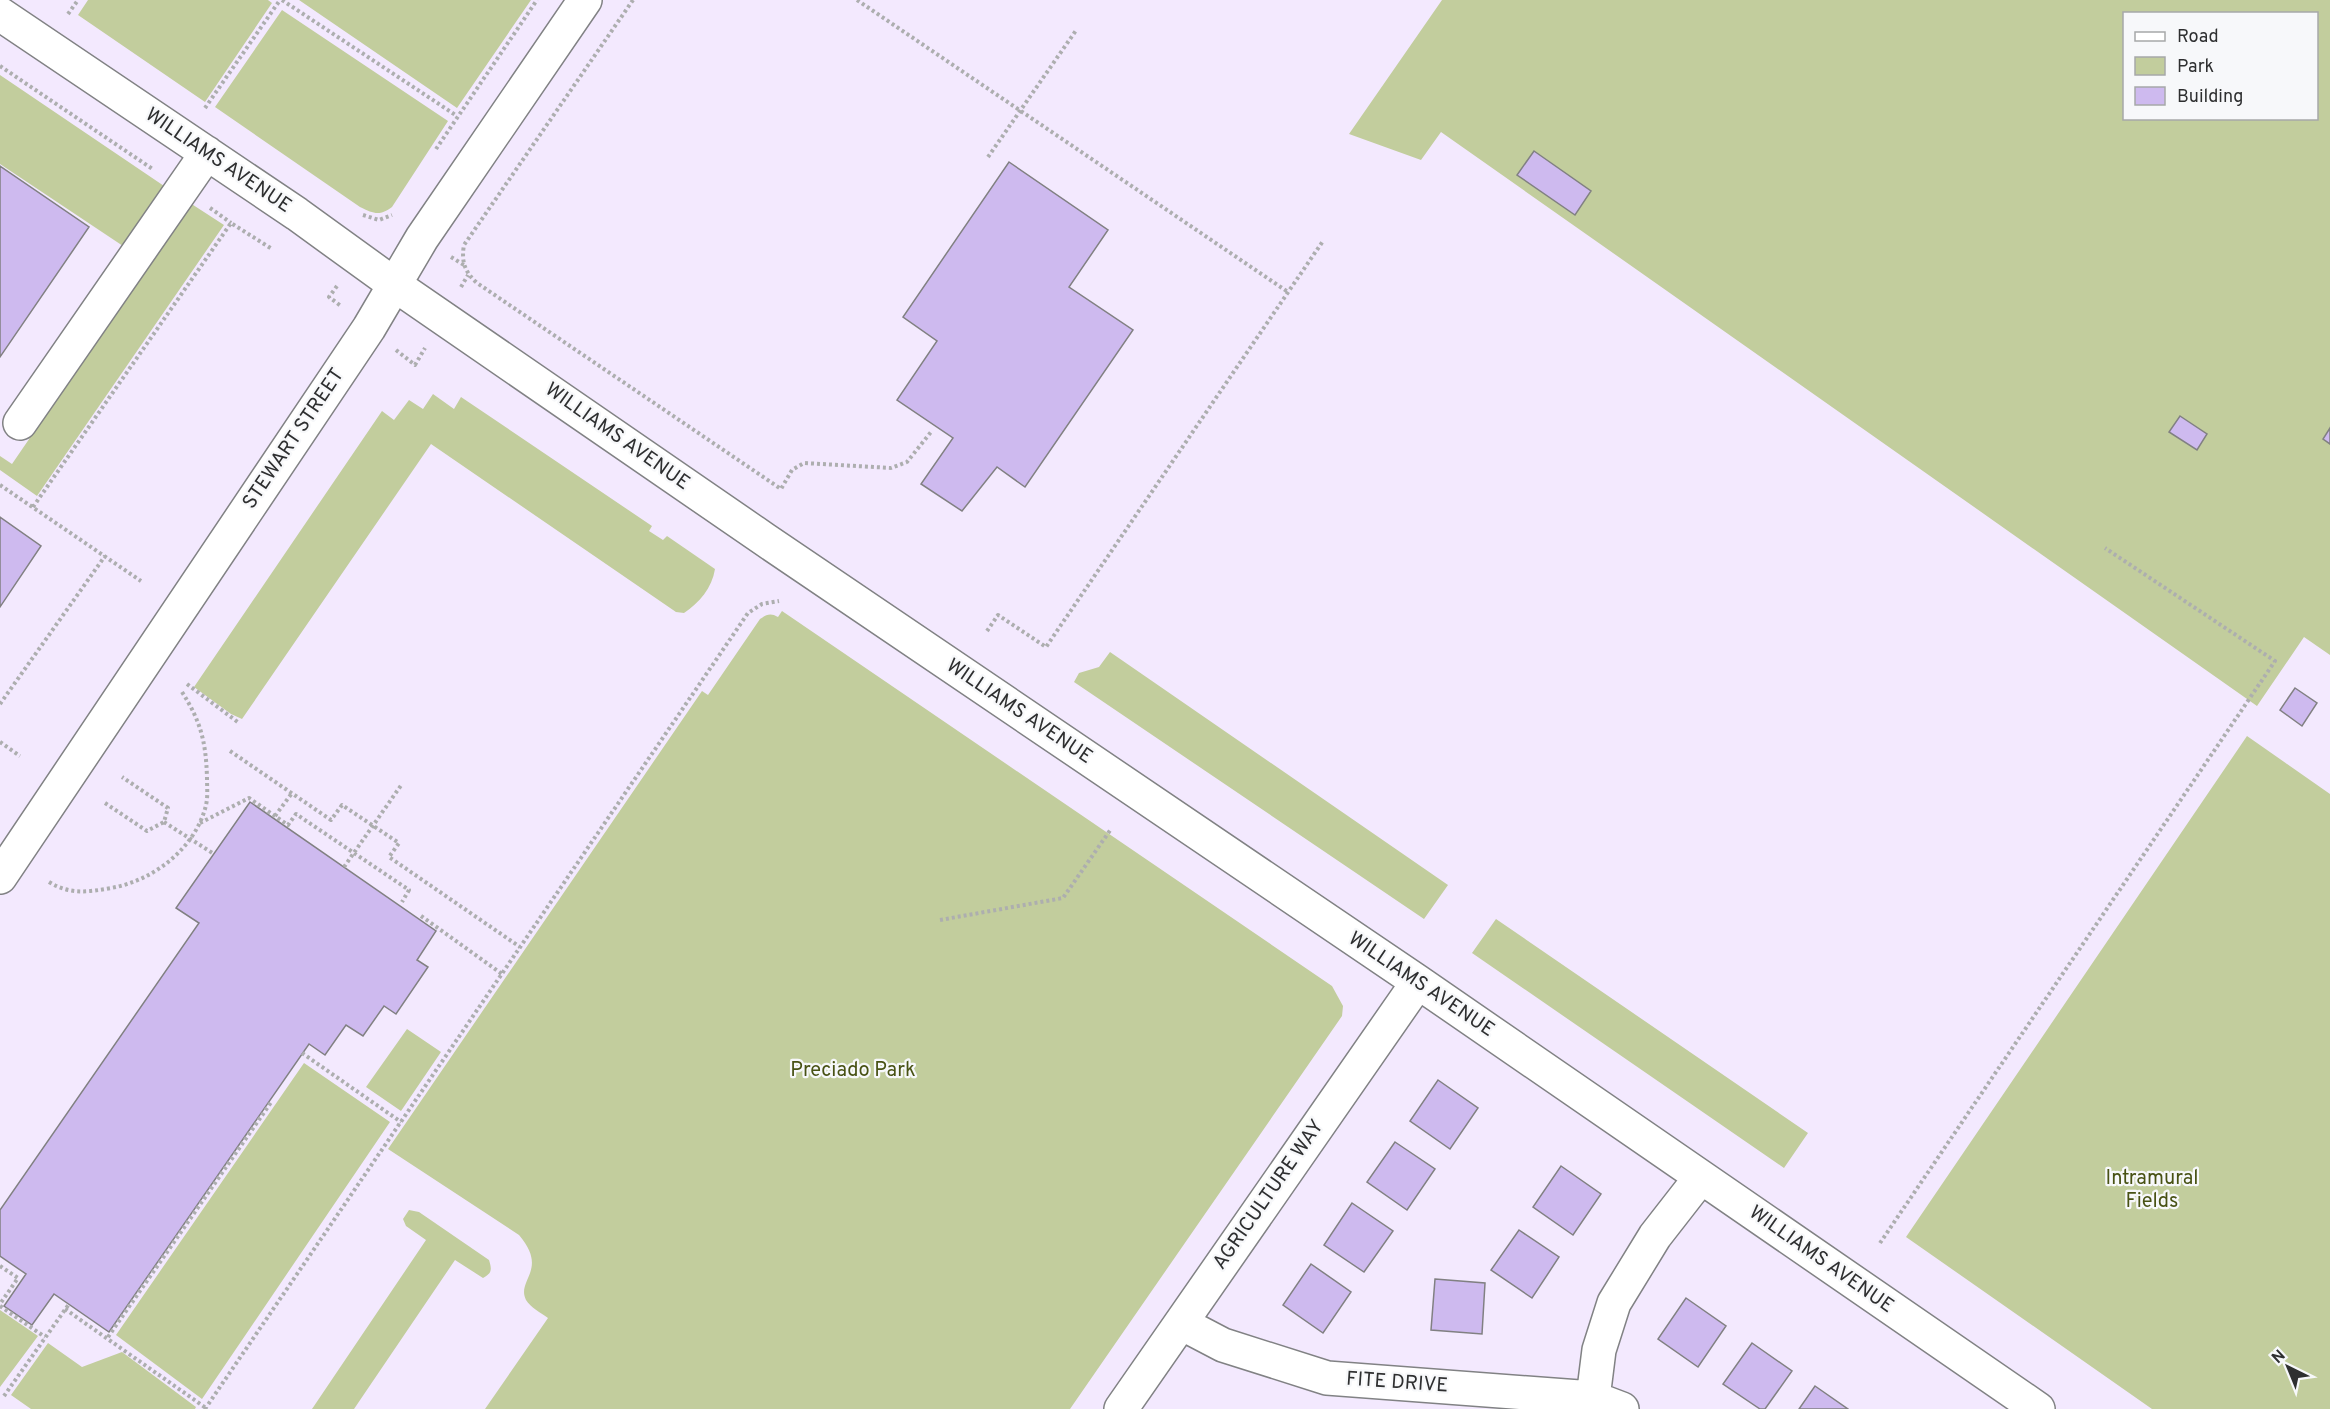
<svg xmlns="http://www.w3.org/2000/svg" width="2330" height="1409" font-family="Overpass,sans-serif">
	<rect width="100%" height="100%" fill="#f7f8fa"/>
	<path fill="#f3e9fe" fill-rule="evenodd" d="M0 0H2330V1409H0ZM2124 14H2316V118H2124Z"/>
	<path fill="#c2cd9d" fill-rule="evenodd" d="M88 0H268L272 3 205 102 78 15Z
		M299 0H531L457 108Z
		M1442 0H2330V655L2304 637 2257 706 1441 132 1421 160 1349 134ZM2124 14H2316V118H2124Z
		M282 10 448 121 392 207C380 216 374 214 360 207L215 107Z
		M0 75 167 188 126 248 0 164Z
		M187 201 224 225 37 496 0 470V456L12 464 147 267Z
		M433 394 454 409 461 397 652 526 649 531 663 540 667 536 715 569C712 588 699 603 684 613L676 612 431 444 242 719 231 714 194 687 382 411 394 420 409 400 423 409Z
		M782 611 1332 986 1343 1006 1342 1016 1070 1409H485L548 1318C541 1313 530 1307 526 1300 516 1280 549 1270 519 1235L388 1149 702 691 708 695 760 619C767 614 771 613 778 617Z
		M1110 652 1448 885 1424 919 1074 682 1079 673 1099 667Z
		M2247 736 2330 794V1409H2152L1906 1237Z
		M1496 919 1808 1133 1784 1168 1472 953Z
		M407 1029 441 1052 401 1111 366 1087Z
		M304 1063 390 1122 202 1399 116 1335Z
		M409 1210 419 1212 489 1260C492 1270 492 1273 483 1278L455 1260 354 1409H312L426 1240 406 1226 403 1219Z
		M0 1310 38 1336 0 1387Z
		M48 1343 82 1367 122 1352 196 1407 195 1409H31L11 1395Z"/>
	<path fill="#cebaef" stroke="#818082" stroke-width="1.5" d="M1534 151 1591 191 1575 215 1517 175Z
		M1009 162 1108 230 1069 287 1133 330 1025 487 997 467 962 511 921 484 953 438 897 400 937 341 903 317Z
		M0 166 89 227 0 357Z
		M2180 416 2207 434 2197 450 2169 432Z
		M2330 428V444L2323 439Z
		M0 517 41 546 0 607Z
		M2295 688 2317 703 2302 726 2280 710Z
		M2295 688 2317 703 2302 726 2280 710Z
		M250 802 436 931 417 960 428 967 396 1014 384 1006 363 1036 346 1025 325 1055 309 1044 109 1332 54 1294 32 1325 4 1306 26 1274 0 1256V1210L199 923 176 908Z
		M1438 1080 1478 1108 1450 1149 1410 1121Z
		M1395 1142 1435 1169 1407 1210 1367 1182Z
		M1561 1166 1601 1194 1573 1235 1533 1207Z
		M1352 1203 1393 1231 1364 1272 1324 1245Z
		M1519 1230 1559 1257 1532 1298 1491 1270Z
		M1311 1264 1351 1292 1323 1333 1283 1305Z
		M1435 1279 1485 1283 1482 1334 1431 1330Z
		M1686 1298 1726 1326 1698 1367 1658 1339Z
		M1752 1343 1792 1371 1765 1409H1760L1723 1384Z
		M1815 1386 1848 1409H1799Z"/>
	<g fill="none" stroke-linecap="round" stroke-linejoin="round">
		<defs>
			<path id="minor" d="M0 14 297 214 395 285 764 539 1418 982 2038 1409
				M20 423 207 153
				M0 877 369 328 422 238 585 0
				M1181 1323 1223 1345 1327 1378 1593 1398 1622 1409
				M1593 1398 1599 1350 1614 1303 1655 1236 1701 1177
				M1121 1409 1418 982"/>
		</defs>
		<use href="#minor" stroke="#818284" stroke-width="36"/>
		<path stroke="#adaeaf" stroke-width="4" stroke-dasharray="3 3" stroke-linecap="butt" d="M282 0 457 116
			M633 0 464 245C461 262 465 272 477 283L781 489 792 470 804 463 891 468 907 462 931 432
			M857 0 1288 292
			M68 14 78 0
			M0 66 154 170
			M205 108 280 0
			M436 149 537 0
			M988 157 1077 29
			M210 208 231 223
			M363 215 379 220 392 215
			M451 257 464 265
			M337 286 329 297 341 306
			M461 287 468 275
			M396 350 415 365 425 348
			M0 485 141 581
			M33 507 231 223 272 249
			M987 631 998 615 1046 647 1323 241
			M187 684 239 723
			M0 704 105 556
			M0 742 20 756
			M230 751 331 820 342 805 399 843 389 857 520 947
			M105 803 147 831 164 822 168 808 122 777
			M275 816 292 793
			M164 822 214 854
			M200 823 249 798 288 825 296 814 409 890 402 902
			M344 867 402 784
			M49 882C70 895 88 892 111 888 153 881 196 848 206 805 208 797 207 787 207 778 206 742 201 722 182 692
			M421 916 502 974
			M940 920 1063 898 1111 829
			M302 1053 401 1122
			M1880 1243 2275 661 2105 548
			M0 1266 18 1278 0 1304
			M0 1306 45 1337
			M65 1309 206 1408
			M108 1337 272 1101
			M4 1396 69 1304
			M205 1409 748 613 762 604 779 601"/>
		<use href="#minor" stroke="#fff" stroke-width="33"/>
	</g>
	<g text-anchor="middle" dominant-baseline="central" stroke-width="4.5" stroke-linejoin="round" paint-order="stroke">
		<g font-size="20" fill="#2e2f30" stroke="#f7f8fa">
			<text transform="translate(218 161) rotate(34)">WILLIAMS AVENUE</text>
			<text transform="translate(617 437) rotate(35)">WILLIAMS AVENUE</text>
			<text transform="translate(294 439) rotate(-56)">STEWART STREET</text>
			<text transform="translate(1019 712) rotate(34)">WILLIAMS AVENUE</text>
			<text transform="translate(1421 985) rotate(34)">WILLIAMS AVENUE</text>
			<text transform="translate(1269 1195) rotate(-55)">AGRICULTURE WAY</text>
			<text transform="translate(1821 1260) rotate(35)">WILLIAMS AVENUE</text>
			<text transform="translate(1397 1383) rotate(4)">FITE DRIVE</text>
		</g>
		<g font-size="20" fill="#485214" stroke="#f7f8fa">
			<text x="853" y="1071">Preciado Park</text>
			<text x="2152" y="1179">Intramural<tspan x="2152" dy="23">Fields</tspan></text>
		</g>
	</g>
	<rect x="2123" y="12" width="195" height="108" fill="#f7f8fa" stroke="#a7a8a9" stroke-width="1.5"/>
	<rect x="2135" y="32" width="30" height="9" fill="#ffffff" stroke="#a7a8a9" stroke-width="1.5"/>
	<text x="2177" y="42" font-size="18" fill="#2e2f30">Road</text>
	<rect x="2135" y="57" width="30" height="18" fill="#c2cd9d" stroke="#a7a8a9" stroke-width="1.5"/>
	<text x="2177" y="72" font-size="18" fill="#2e2f30">Park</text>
	<rect x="2135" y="87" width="30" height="18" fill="#cebaef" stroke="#a7a8a9" stroke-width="1.5"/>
	<text x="2177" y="102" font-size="18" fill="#2e2f30">Building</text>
	<g transform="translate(2288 1367) rotate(317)" stroke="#f7f8fa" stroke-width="4.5" paint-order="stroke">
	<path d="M0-4.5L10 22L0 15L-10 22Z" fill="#2e2f30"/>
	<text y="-9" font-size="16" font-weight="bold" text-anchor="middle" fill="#2e2f30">N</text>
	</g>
</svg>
